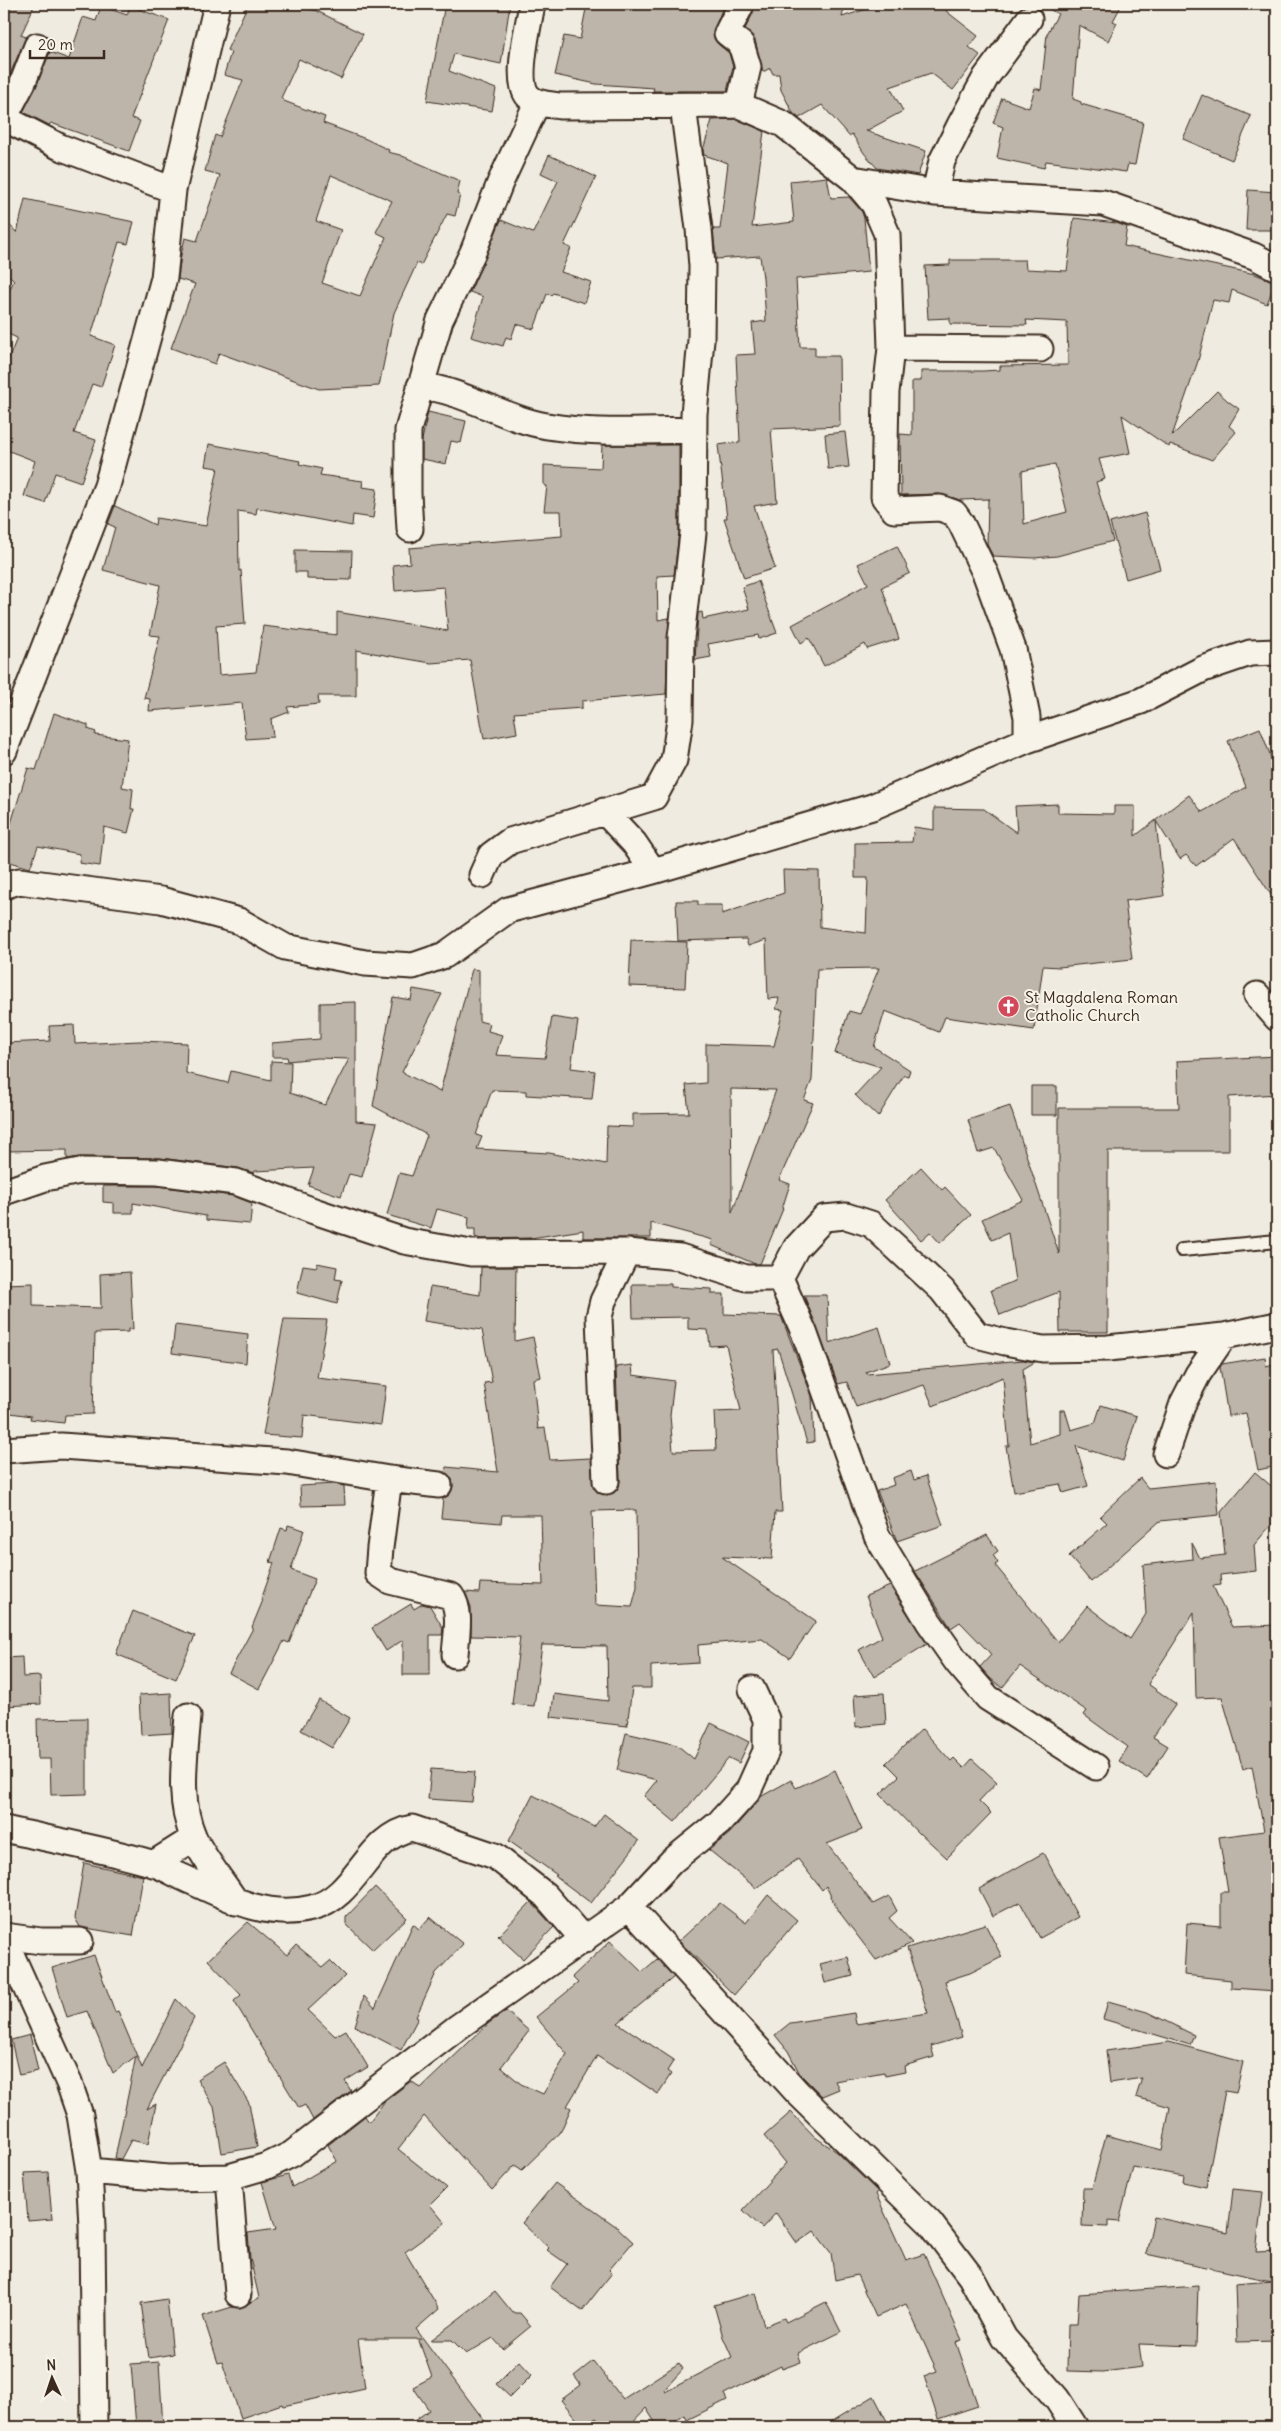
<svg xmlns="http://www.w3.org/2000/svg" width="1281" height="2431" font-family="Delius,sans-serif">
	<rect width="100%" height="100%" fill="#efebe0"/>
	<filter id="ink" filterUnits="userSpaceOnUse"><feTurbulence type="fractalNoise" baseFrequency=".02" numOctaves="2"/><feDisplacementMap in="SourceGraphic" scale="10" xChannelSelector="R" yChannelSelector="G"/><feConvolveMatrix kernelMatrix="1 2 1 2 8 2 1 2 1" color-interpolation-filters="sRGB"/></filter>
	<g filter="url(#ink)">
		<path fill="#bdb5aa" stroke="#3b2a1e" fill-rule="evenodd" d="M4 4H35L21 35 26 37 4 88Z
			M248 4H293L317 11 363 34 341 79 299 59 281 98 284 101 325 117 323 123 366 139 389 150 388 152 400 155 460 181 457 194 460 195 455 216 447 214 421 265 417 263 394 313 379 386 319 389 219 353 215 364 171 348 195 284 178 279 181 255 185 238 197 241 220 175 205 171 215 135 220 137 243 80 224 75 231 52 227 50ZM331 175 392 201 376 232 386 237 360 296 322 283 341 230 316 221Z
			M445 4H510L501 64 454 54 449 71 496 89 492 111 427 101Z
			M587 4H724L713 33 718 44 729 53 733 67 727 91H653L654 88 596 84 555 75 564 36 580 39Z
			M754 4H845L842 17 882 4H951L946 11 978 36 969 47 980 55 953 90 931 73 890 87 903 111 866 131 926 151 918 175 877 168 864 153 852 134 849 136 822 105 799 118 793 113 781 90 779 74H773L770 68 763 72 755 40 745 29 753 13Z
			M1040 4H1122L1113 21 1117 23 1108 41 1079 25 1073 99 1081 102V104L1143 122 1135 165 1128 164 1126 172 1046 161 1044 168 997 158 1003 127 993 123 1002 98 1029 108 1035 88 1041 90 1047 34 1058 14Z
			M101 6 127 15 130 6 169 20 131 118 140 121 129 151 51 123 49 125 23 112 36 87 50 52 69 59 83 17 96 21Z
			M1202 95 1251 116 1232 160 1183 139Z
			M736 119 764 131 752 227 794 222 790 181 827 177 831 198 849 197 862 212 864 218 869 272 796 279 800 347H815V356H839L840 426 771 429 777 502 754 506 775 568 744 578 724 518H727L718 445 740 442 736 355 755 354 752 323 766 321 763 278 760 256 716 259 713 229H720L728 163 704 155 703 150 712 120Z
			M549 155 596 177 564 245 571 248 561 272 591 282 584 303 553 293 551 295 547 294 534 329 516 324 511 339 506 337 503 346 471 337 483 297 470 292 501 220 533 233 558 181 541 173Z
			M1248 190 1277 192V230H1246Z
			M25 199 134 222 128 244 119 242 91 336 115 345 101 387 92 384 74 433 96 440 81 482 55 473 45 503 24 496 35 461 4 449V370L17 338 4 332V303L14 280 4 270V219L17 233Z
			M1074 218 1116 223 1127 227 1124 246 1255 274 1275 282 1267 304 1232 290 1229 303 1213 300 1198 361 1172 436 1217 391 1228 401 1239 409 1229 426 1236 432 1212 460 1170 444 1169 447 1122 415 1130 453 1099 459 1105 479 1096 482 1113 541 1057 556 1034 558 993 556 987 545 988 500 990 499 960 500 939 494 901 495 900 434 912 435V381H921V371H983L1000 370V366L1068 365 1067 322 1026 320 1027 325 950 324V318L928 319 925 266 950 265V260H1025L1026 269 1067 271ZM1055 464 1067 512 1024 524 1022 471Z
			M428 412 466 421 461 443 451 441 446 464 422 459V440Z
			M845 432 849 467 828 469 825 434Z
			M209 444 300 461 299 464 322 469 320 475 363 481 362 487 377 489 373 518 353 515 352 526 257 508 256 514 238 511 239 571 241 570 245 624 216 626 219 675 256 672 263 626 337 635V612L448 631 444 587 395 591 393 565 410 563 409 548 562 536 561 511H544L547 486 544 485V465L601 468 602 445H679V532L674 575 657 576 658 620 669 618 666 694 582 701V708L514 713 517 733 484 739 470 660 431 663 356 650V696H318L319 704 287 707 289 712 271 719 273 737 246 739 242 703 149 711 150 699 144 698 160 636 150 635 160 585 103 570 115 527 108 524 115 506 155 525 156 518 206 526 218 468 205 466Z
			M1145 513 1160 569 1126 579 1110 523Z
			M897 546 910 573 882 587 899 639 867 649 865 644 824 666 809 638 801 643 792 625 868 584 858 564Z
			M295 550 352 551 351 580 307 579V572H295Z
			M758 581 777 633 759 639 758 635 708 644 711 657 695 660 698 613 702 612 703 619 749 609 742 587Z
			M54 713 88 725V729L96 732 95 735 128 739 122 787 133 789 131 809H134L128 833 104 827 100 866 79 863 80 854 38 846 30 868 4 860V846L28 768 36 770Z
			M1260 728 1277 773V904L1234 838 1196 866 1186 855 1180 859 1156 821 1164 896 1125 901 1132 959 1059 967 1043 966 1034 1030 945 1017 939 1032 885 1011 874 1047 910 1070 908 1076 904 1075 878 1117 855 1095 881 1067 835 1053 849 1011 860 1014 879 968 817 969 812 1080 804 1100 813 1103 779 1180 790 1184 782 1209H783L760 1264H755L711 1245 713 1240 651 1223V1238H583V1230L531 1238 481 1239 475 1237V1229H468L469 1217 437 1209 431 1228 387 1215 399 1173 412 1176 427 1135 373 1106 393 997 411 1000 413 989 442 994 402 1072 440 1092 472 969 479 970V1021L490 1024 488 1031 502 1035 496 1055 545 1058 552 1017 578 1021 571 1068 595 1071 592 1099 526 1095V1091L492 1090 476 1135 482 1137 477 1149 549 1153 606 1164 607 1126 633 1127V1114L689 1113 686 1085 706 1083V1044L774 1046 783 1010 776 1009 779 998 768 999 766 940 748 946 746 939 678 941 676 901H698V905H722V914L784 893 783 870 819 871 820 927 866 933 868 878H855V843L912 842 914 827 934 830V808L984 809 1017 833 1015 806 1058 804V813L1114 814V806H1135V836L1189 795 1202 812 1246 787 1228 741ZM731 1089 776 1090 732 1213V1195Z
			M631 940 687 942 685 988 629 986Z
			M356 1002V1121L377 1123 362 1177 349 1174 341 1196 308 1185 314 1168 255 1171 254 1173 238 1168 160 1158 80 1157 67 1159V1150L4 1151V1043L50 1041 49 1026 74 1025 75 1044 139 1041 187 1043 186 1073 228 1083 231 1071 271 1080V1061L291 1062 290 1093 325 1105 349 1059 317 1058 288 1061 287 1057H272V1043L320 1039V1003Z
			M1277 1056V1094L1229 1097V1151H1108V1332H1060L1059 1292 1000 1315 991 1290 1015 1281 1008 1233 992 1240 982 1219 1023 1200 994 1148 978 1153 968 1120 1010 1106 1059 1254V1108H1179L1177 1061Z
			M1031 1086H1057V1115H1031Z
			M921 1167 942 1190 945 1187 971 1215 940 1243 930 1232 921 1240 885 1200Z
			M103 1186H157L233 1196 252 1203 250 1224 206 1220V1216L133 1203V1213H114V1203L103 1202Z
			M317 1263 337 1267 335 1279 342 1280 337 1304 297 1293 303 1265 317 1267Z
			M481 1267H516L515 1341 533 1337 541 1377 533 1379 538 1429 545 1428 550 1460 591 1458 594 1488 599 1493 606 1495 614 1493 619 1487 620 1480 616 1367 632 1365 633 1375 674 1381 670 1415 673 1451 716 1450 714 1412 741 1411 726 1345 710 1346 708 1330 688 1329V1317L633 1318 632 1284H671V1287L712 1289V1294H724V1314L781 1316 812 1396 814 1442 807 1443 778 1349 773 1350 782 1512H775L772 1559 722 1557 816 1621 790 1658 762 1639 698 1645 699 1663 651 1666V1688H632L627 1726 551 1717 554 1694 608 1701 607 1646 542 1645 534 1706 512 1704 520 1637 471 1636V1607L465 1592 479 1593 480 1583 543 1585 541 1515H502L501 1523 441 1518 443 1499 450 1494 453 1486 452 1479 445 1473 446 1467 498 1472 484 1383 492 1382 482 1330 424 1321 430 1287 480 1295ZM636 1510 637 1587 632 1607 595 1605 592 1511Z
			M130 1272 133 1329H128V1332L95 1333 93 1414 65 1415 64 1423 30 1419 31 1416 4 1412V1284L33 1283V1306L101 1308 100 1274Z
			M804 1295H827L829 1343 879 1327 890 1363 866 1372 867 1374 1023 1360 1035 1362 1023 1369 1030 1443 1060 1434V1410H1065L1071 1430 1095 1423 1101 1405 1137 1416 1123 1461 1076 1446 1088 1486 1063 1493 1060 1484 1014 1492 1006 1446H1009L1003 1377 933 1406 924 1385 856 1407 847 1382 838 1384Z
			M284 1319 327 1320 317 1378 386 1386 381 1425 304 1415 302 1438 263 1435Z
			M175 1325 248 1334 246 1363 172 1353Z
			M1265 1357 1266 1366 1274 1364 1277 1382V1466L1258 1470 1246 1413 1228 1416 1220 1367 1222 1364Z
			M911 1471 914 1480 926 1476 943 1525 897 1541 877 1491 894 1485 892 1478Z
			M1255 1472 1277 1491V1518L1254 1545 1256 1571 1220 1575 1221 1585 1213 1586 1232 1627 1277 1625V1991L1231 1988V1980L1184 1975 1187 1923 1221 1926V1892H1228L1219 1837 1264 1831 1252 1766 1243 1769 1222 1697 1196 1698 1194 1612 1148 1684 1176 1704 1153 1737 1168 1746 1147 1779 1119 1761 1128 1747 1084 1715 1087 1711 1020 1666 1002 1688 990 1678 980 1667 991 1655 989 1652 960 1622 951 1628 915 1571 987 1535 998 1551 993 1555 998 1563 995 1565 1058 1642 1087 1606 1130 1639 1146 1614 1143 1565 1193 1559 1192 1543 1200 1558 1225 1555 1221 1512Z
			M1140 1478 1148 1488 1216 1481 1219 1515 1160 1521 1091 1582 1069 1556 1107 1523 1100 1516Z
			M334 1484 344 1486 345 1505 301 1506 300 1486Z
			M288 1525 304 1530 291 1570 315 1579 289 1643 284 1641 259 1689 229 1673 253 1628 252 1627 263 1600H261L274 1563 270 1562 281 1528 287 1530Z
			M890 1586 927 1644 874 1677 859 1650 882 1637 866 1596Z
			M411 1604 414 1609 422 1604 430 1606 443 1628 442 1635H430V1675H403V1640L386 1651 372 1628Z
			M133 1611 195 1636 176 1679 116 1654Z
			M22 1657 23 1677 40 1676 41 1704 5 1706 4 1658Z
			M171 1693 172 1733 141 1735 139 1695Z
			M884 1693 886 1724 856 1727 854 1695Z
			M319 1700 350 1718 332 1748 301 1730Z
			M87 1718V1794L51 1795 50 1759H38L37 1719Z
			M711 1723 749 1742 739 1763 729 1758 675 1822 644 1796 657 1780 617 1770 626 1733 677 1745 694 1759Z
			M922 1729 951 1761 954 1758 964 1768 972 1759 997 1782 979 1801 991 1813 947 1858 920 1833 919 1834 880 1794 899 1776 886 1763Z
			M431 1769 475 1772 472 1802 428 1799Z
			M835 1770 862 1830 827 1844 873 1904 889 1896 897 1911 889 1918 912 1943 876 1960 837 1909 826 1886 822 1890 798 1859 756 1888 709 1850 730 1833 762 1796 791 1780 796 1788Z
			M533 1795 594 1827 604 1814 639 1841 591 1903 555 1876 557 1875 509 1841Z
			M1043 1853 1078 1917 1040 1938 1020 1902 993 1916 979 1889Z
			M84 1863 143 1876 133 1936 80 1927 75 1918Z
			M375 1887 407 1918 373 1950 346 1924V1917Z
			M768 1895 797 1920 734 1995 679 1941 720 1903 746 1923Z
			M531 1902 554 1927 523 1959 498 1936Z
			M430 1917 463 1944 436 1973 416 2017 418 2018 401 2050 355 2026 364 1996 375 2008 413 1924 419 1929Z
			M248 1922 287 1955 296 1945 323 1967 330 1961 345 1976 308 2010 335 2036 346 2030 368 2067 345 2081 351 2091 313 2120 305 2105 299 2108 234 2001 241 1995 208 1960Z
			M985 1924 1002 1957 970 1973 945 1981 962 2037 931 2046 934 2057 904 2066 905 2072 885 2076 884 2072 835 2081 839 2089 822 2096 800 2074 788 2051 775 2035 790 2023 854 2013 856 2024 928 2013 907 1948Z
			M610 1941 642 1972 657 1959 674 1977 618 2023 674 2060 667 2071 671 2074 658 2094 618 2067 617 2069 597 2056 567 2106 571 2108 560 2133 522 2170 515 2165 492 2190 424 2116 398 2149 447 2188 430 2205 445 2223 405 2252 439 2309 416 2329 489 2427H406L429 2410 413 2387 432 2377 419 2341 421 2339H358L365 2388 283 2406 282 2404 241 2418 222 2362 218 2363 203 2316 232 2307 240 2308 259 2298 250 2258 248 2233 276 2229 262 2182 288 2175 292 2187 337 2161 328 2145 365 2116 369 2122 385 2101 411 2081 421 2088 489 2023 506 2011 529 2031 501 2067 521 2084 543 2094 567 2054 536 2017 578 1983 572 1977Z
			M94 1955 115 2012 118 2011 142 2068 176 1999 194 2018 147 2109 156 2104 148 2144 131 2140 121 2159 115 2158 136 2056 113 2073 87 2011 67 2017 52 1968Z
			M848 1957 853 1976 825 1983 820 1964Z
			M1108 2001 1147 2012 1194 2035 1190 2045 1103 2019Z
			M30 2035 38 2071 19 2075 11 2040Z
			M1169 2042 1243 2062 1236 2093 1225 2091 1206 2187 1183 2182 1184 2176 1133 2167 1119 2222 1108 2221V2227L1082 2226 1083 2188H1092L1106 2135 1162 2150 1170 2107 1136 2097 1142 2078 1110 2083 1106 2051Z
			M224 2062 249 2103 257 2147 222 2153 214 2107 197 2079Z
			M791 2112 815 2137 837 2152 878 2192 876 2194 906 2260 924 2254 962 2340 956 2342 978 2406 938 2419 924 2376 937 2371 906 2304 876 2317 857 2275 835 2280 831 2253 814 2231 797 2243 776 2213 762 2228 743 2210 786 2163 764 2136Z
			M48 2172 52 2219 28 2221 24 2173Z
			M555 2183 617 2227 633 2242 609 2270 612 2273 582 2311 550 2287 567 2264 547 2250 549 2248 522 2223Z
			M1233 2189 1263 2192 1256 2252 1277 2251V2341L1237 2342 1235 2284 1271 2281 1146 2254 1154 2217 1228 2233Z
			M1198 2286 1196 2346 1139 2344 1142 2367 1103 2372 1067 2371 1068 2324H1077L1079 2294Z
			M495 2291 513 2313H520L531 2326 503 2349 493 2338 466 2354 452 2340H431Z
			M755 2293 764 2326 784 2318 786 2322 826 2302 841 2332 798 2353 801 2362 782 2369 781 2366 724 2394 727 2400 687 2420 685 2415 666 2427H658L646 2408 628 2427H606L596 2418 583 2427 561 2400 581 2385 574 2376 593 2361 623 2399 679 2363 683 2369 664 2390 665 2392 732 2357 723 2337 714 2305Z
			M167 2299 173 2354 149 2358 141 2303Z
			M519 2361 532 2375 510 2397 496 2384Z
			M159 2362 163 2427H136L131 2364Z
			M874 2396 890 2427H823Z"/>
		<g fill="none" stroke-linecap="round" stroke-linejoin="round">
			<defs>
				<path id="service" d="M1182 1250 1277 1241"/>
				<path id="minor" d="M532 4C529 24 514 80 528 96 536 105 549 104 560 106L739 105 783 124 853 179 935 193 1103 203 1254 256 1277 268
					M738 4 740 7 727 33 741 44 748 67 739 105
					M4 118 60 147 173 190
					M4 118 23 82 37 46
					M853 179 874 204 887 234 891 348 886 392 884 497 894 510 940 508 954 513 961 523 986 575 1013 649 1027 717V740
					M935 193 942 161 960 125 986 77 1029 19
					M891 348 1040 349
					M420 386C464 390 503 419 547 426 595 434 645 431 693 430
					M410 529 408 493V430L440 320 473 252 500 183 537 103
					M4 751 107 486 164 278 173 190 217 4
					M604 811 634 843 653 871
					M482 875 491 855 510 841 654 797 674 760 680 720 681 638 693 533 694 414 701 340 702 266 699 229 683 106
					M4 886 19 881 161 900 239 921 285 947 365 963 413 966 445 955 508 910 653 871 872 807 1027 740 1141 701 1203 669 1250 653 1277 652
					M1257 995 1277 1018
					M4 1192 45 1178 80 1171 158 1172 236 1182 314 1211 404 1241 471 1253 627 1252 680 1257 746 1278H780L796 1248 824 1218 846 1216 871 1224 942 1290 977 1335 1005 1342 1043 1349 1108 1348 1224 1336 1277 1325
					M780 1278 804 1332 877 1536 929 1622 957 1662 988 1698 1096 1767
					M4 1450 61 1446 287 1462 389 1479 439 1485
					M1166 1454 1183 1403 1198 1374 1224 1336
					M389 1479 380 1548 378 1573 390 1581 451 1596C462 1611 456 1637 455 1655
					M606 1481 599 1317 603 1301 627 1252
					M188 1716C185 1755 177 1801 194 1838 204 1859 223 1882 236 1902
					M4 1829C53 1840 103 1849 151 1863 162 1866 172 1872 182 1877 224 1896 265 1920 312 1908 357 1897 367 1836 412 1828L495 1856 545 1895 584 1940
					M153 1864 194 1838
					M629 1907 797 2092 930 2223 971 2277 1004 2338 1057 2399 1075 2427
					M4 1936 41 1941H80
					M4 1939 69 2083 80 2115 89 2171 92 2226 94 2427
					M89 2171 168 2178 229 2177 267 2166 292 2154 458 2027 629 1907 672 1861 719 1823 748 1791 766 1751V1719L752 1689
					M229 2177 238 2294"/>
			</defs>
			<use href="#service" stroke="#3b2a1e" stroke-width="16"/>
			<use href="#minor" stroke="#3b2a1e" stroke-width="29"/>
			<use href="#service" stroke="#f7f3e8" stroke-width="12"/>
			<use href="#minor" stroke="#f7f3e8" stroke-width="25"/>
		</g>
	</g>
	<defs>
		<symbol id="church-disc" viewBox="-11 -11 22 22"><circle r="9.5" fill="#d1495b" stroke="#f7f3e8"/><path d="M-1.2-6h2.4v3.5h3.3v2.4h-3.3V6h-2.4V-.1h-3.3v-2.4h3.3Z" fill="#fff"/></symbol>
	</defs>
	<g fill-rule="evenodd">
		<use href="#church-disc" x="996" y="994" width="25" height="25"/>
	</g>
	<g text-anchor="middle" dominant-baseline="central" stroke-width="4" stroke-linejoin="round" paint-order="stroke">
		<g font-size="16" fill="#3b2a1e" stroke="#f7f3e8" text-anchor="start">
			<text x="1025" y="997">St Magdalena Roman<tspan x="1025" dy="18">Catholic Church</tspan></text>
		</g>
	</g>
	<rect width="1281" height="2431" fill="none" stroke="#f7f3e8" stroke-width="20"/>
	<rect x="10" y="10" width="1261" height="2411" fill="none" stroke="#3b2a1e" stroke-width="2" filter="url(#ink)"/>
	<g transform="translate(52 2378) rotate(357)" stroke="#f7f3e8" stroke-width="4" paint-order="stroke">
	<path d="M0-4L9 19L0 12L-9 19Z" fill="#3b2a1e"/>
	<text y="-8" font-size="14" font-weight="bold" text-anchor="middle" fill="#3b2a1e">N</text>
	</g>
	<path d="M30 50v8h74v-8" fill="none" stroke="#3b2a1e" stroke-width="2.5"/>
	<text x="38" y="50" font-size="15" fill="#3b2a1e" stroke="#f7f3e8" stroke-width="4" paint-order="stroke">20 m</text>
</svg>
